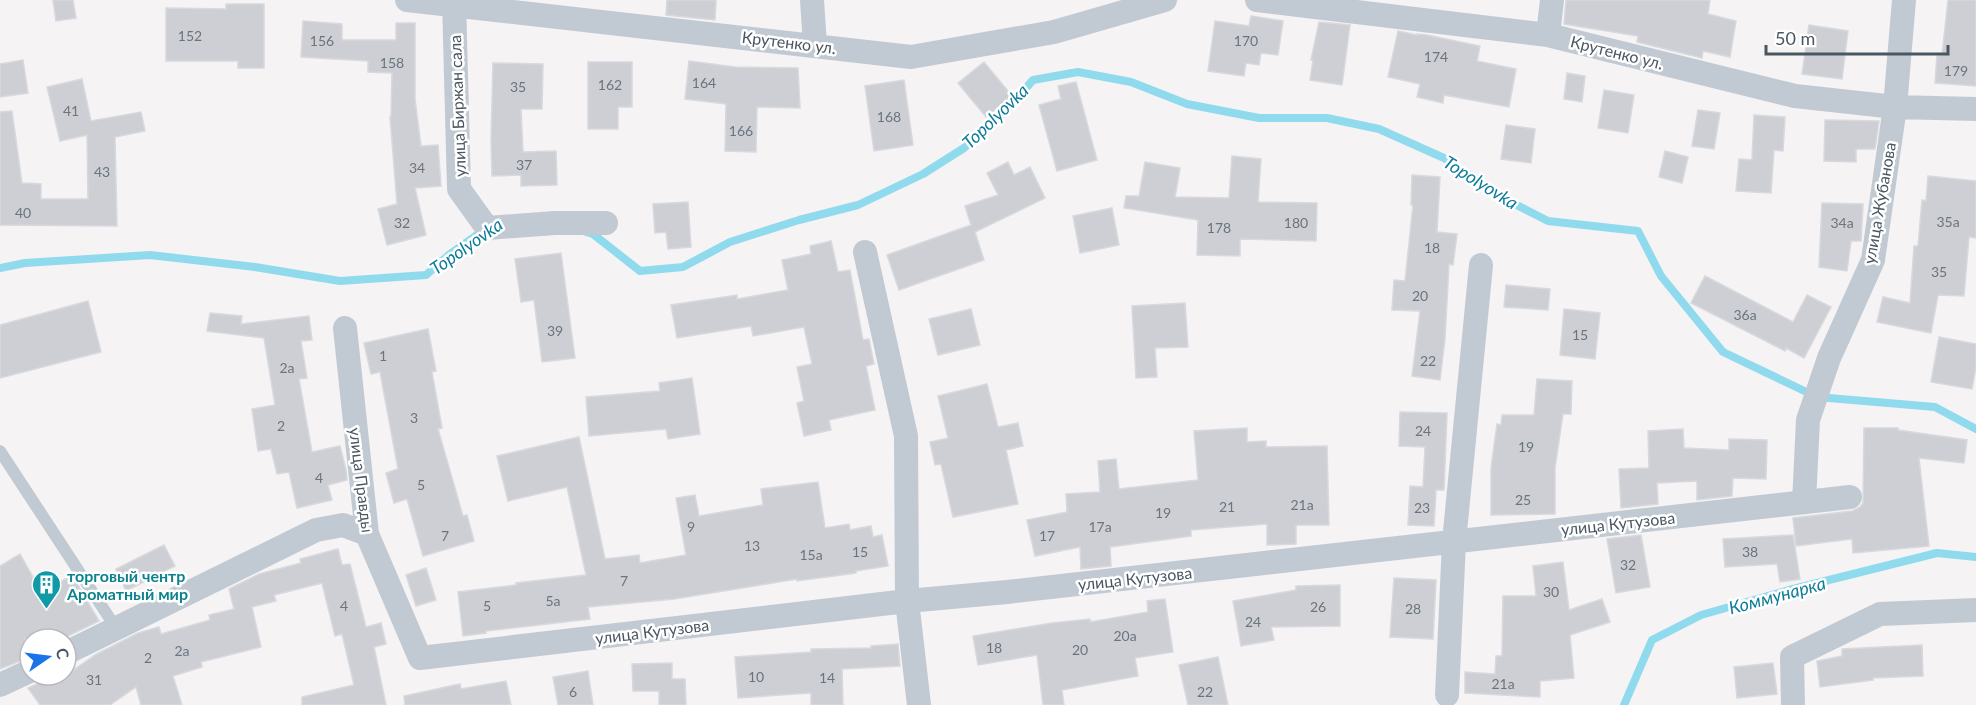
<svg xmlns="http://www.w3.org/2000/svg" width="1976" height="705" font-family="Lato,sans-serif">
	<rect width="100%" height="100%" fill="#f5f3f3"/>
	<g fill="none" stroke-linecap="round" stroke-linejoin="round">
		<path stroke="#90daee" stroke-width="8" d="M586 232 593 234 640 271 683 267 730 242 799 220 858 205 923 174 964 148 1006 111 1033 80 1078 72 1131 82 1187 104 1259 118H1327L1379 129 1444 158 1499 196 1548 221 1638 231 1661 276 1723 352 1817 397 1935 407 1976 429
			M0 268 25 263 150 255 255 267 340 281 426 275 450 254 484 230
			M1624 705 1652 640 1701 615 1789 590 1937 553 1976 557"/>
	</g>
	<path fill="#cdcfd5" stroke="#d7d9de" stroke-width="1.5" d="M53 0H73L76 18 56 21Z
		M667 0H716L715 20 666 15Z
		M1566 0H1710L1708 14 1736 21 1730 57 1703 51 1702 58 1637 42 1638 36 1564 24Z
		M1948 0H1976V86L1935 83 1937 55H1942Z
		M226 4H264V68H238V61H166V8L226 9Z
		M1251 16 1283 21 1278 55 1261 53 1259 65 1246 63 1244 76 1208 71 1215 21 1249 26Z
		M303 21 342 24V40H396V23H415V99L421 146 438 145 441 186 415 188 426 235 387 245 378 209 397 204 390 117H391L392 73 368 72V61L301 57Z
		M1319 22 1350 25 1342 85 1310 80 1313 60H1311Z
		M1809 25 1848 31 1842 79 1802 74Z
		M1398 31 1417 35V34L1427 35 1480 46 1477 61 1516 69 1509 107 1444 95 1443 103 1417 97 1420 84 1388 77Z
		M23 60 28 93 0 97V64Z
		M689 61 735 67 798 68 800 108 757 107 756 152 725 151 726 104 685 99Z
		M588 62H632V107H618V129H588Z
		M984 62 1012 96 986 117 958 83Z
		M493 63 543 64 542 109H521L523 152 556 151 557 185 521 186V175L492 176 491 140Z
		M1567 73 1585 76 1582 102 1564 99Z
		M82 79 91 121 141 112 145 131 115 137 117 226 0 225V112L12 111 22 183 41 184V199H88L87 135 60 141 47 87Z
		M904 80 913 145 874 151 865 86Z
		M1076 82 1097 160 1057 171 1039 105 1061 99 1058 86Z
		M1604 90 1634 95 1628 133 1598 128Z
		M1698 110 1720 113 1714 149 1692 146Z
		M1754 115 1785 117 1783 151 1774 150 1771 193 1736 191 1739 159 1752 160Z
		M1825 120 1879 121 1875 149H1856V162L1824 161Z
		M1506 125 1535 129 1531 163 1501 159Z
		M1665 151 1688 157 1682 183 1659 177Z
		M1232 156 1261 159 1258 202 1317 203 1316 241 1240 239V256L1197 255 1198 220 1124 208 1126 196H1139L1145 162 1180 168 1175 197 1229 198Z
		M1008 162 1014 175 1030 167 1045 198 975 232 984 260 899 290 887 255 971 225 965 206 998 195 987 173Z
		M1412 175 1440 177 1437 232 1457 234 1453 265 1449 264 1445 339 1440 380 1412 376 1420 311 1392 310 1394 280 1405 281 1413 205H1411Z
		M1928 176 1976 181V238L1969 237 1964 296 1938 295 1931 333 1877 322 1883 297 1910 303 1914 246H1918L1922 200 1926 201Z
		M688 202 691 247 668 249 666 232 655 233 653 204Z
		M1822 203 1863 204 1861 241H1851L1847 271 1819 267Z
		M1112 208 1119 245 1080 253 1073 216Z
		M831 241 838 272 850 270 863 340 869 339 874 364 866 366 875 410 829 420 831 430 804 436 797 403 804 401 797 367 812 364 804 327 753 336 751 326 677 338 671 305 737 295V299L788 290 782 260 811 254 810 246Z
		M561 253 575 358 542 362 534 300 521 302 515 259Z
		M1705 276 1793 322 1807 295 1831 307 1804 358 1786 348 1785 351 1691 303Z
		M1506 285 1550 289 1548 310 1504 307Z
		M88 301 101 352 0 378V325Z
		M1185 303 1188 347 1155 348 1157 377 1136 378 1132 306Z
		M971 309 980 345 938 355 929 319Z
		M1564 309 1600 313 1595 359 1560 355Z
		M210 313 242 316 241 324 309 316 312 340 301 341 307 378 299 379 312 452 340 446 346 470 347 480 328 485 332 500 297 508 289 472 277 474 271 449 258 451 252 409 275 405 264 338 207 331Z
		M428 329 436 371 432 372 442 428 438 429 463 516 467 515 474 541 423 556 407 499 394 503 386 473 398 469 380 372 371 374 364 343Z
		M1939 337 1976 344V367L1972 389 1931 382Z
		M692 378 700 434 668 439 666 429 589 436 586 397 660 391 659 383Z
		M1537 379 1572 381 1571 414H1563L1555 468V514L1491 515V468L1497 424 1501 425 1502 415H1534Z
		M987 384 998 427 1018 423 1023 446 1006 450 1018 504 953 517 941 464 935 465 930 442 948 438 938 396Z
		M1400 412 1447 413 1444 490H1436L1434 526 1408 525 1410 486 1423 487 1425 447 1399 446Z
		M1247 428V442L1266 441V447L1327 446 1329 525H1296V544L1267 545V524L1191 530V536L1110 547 1111 566 1081 569 1080 547 1035 556 1027 520 1067 512 1066 494 1100 492 1098 461 1116 459 1119 489 1198 480 1194 431Z
		M1864 428H1898V430L1967 440 1964 463 1919 458 1929 546 1853 553 1852 539 1796 546 1793 518 1852 511 1860 507 1863 503Z
		M1683 429 1684 448 1729 450V439L1767 440 1766 479 1733 478 1732 496 1697 500V481L1657 483 1658 504 1621 508 1619 469 1649 468 1648 431Z
		M579 437 605 559 639 555 640 563 686 555 676 498 695 495 699 516 763 505 761 489 818 482 825 528 849 524 850 530 871 526 873 537 882 535 888 566 856 571V573L797 581V579L674 599 588 607 590 619 486 631V633L463 636 458 592 516 585V583L586 575 567 487 508 501 497 456Z
		M1641 535 1650 587 1616 593 1607 539Z
		M1793 535 1800 579 1780 582 1777 564 1725 567 1723 539Z
		M164 545 175 566 126 591 116 569Z
		M338 549 342 565 350 564 366 627 381 623 386 644 374 647 386 705H302V697L354 685 342 634 335 636 322 583 274 595 276 601 252 607 261 647 201 662 202 667 173 676 182 705H141L136 687 110 705H40L28 688 37 684 43 675H49L55 683 95 655 138 633 159 627 161 634 210 620 209 615 234 609 229 589 259 574 301 563 300 559Z
		M20 554 42 593 72 575 99 621 62 639H24L30 648V657L0 669V566Z
		M1563 562 1569 610 1602 599 1610 622 1570 635 1574 678 1540 681V697L1465 693V672L1495 674 1496 656H1502L1503 596H1536L1533 566Z
		M426 568 436 600 416 606 406 575Z
		M1394 578 1436 580 1433 639 1390 637Z
		M1340 585V626L1271 627 1274 640 1241 646 1233 601 1296 590V586Z
		M1165 599 1173 652 1135 658 1138 676 1062 690 1064 705H1043L1037 655 978 665 973 636 1052 623 1090 619V622L1148 612 1147 601Z
		M898 644 900 666 842 669 843 705H811V693L738 698 735 657 811 652V649L871 648V646Z
		M1922 645 1923 676 1873 678V680L1820 687 1817 661 1842 656V649Z
		M1218 657 1228 705H1188L1179 665Z
		M672 663V679H685L686 705H659V691H633L632 664Z
		M1773 663 1777 694 1737 698 1734 667Z
		M588 671 593 705H558L553 677Z
		M506 681 511 705H405L404 696 460 684 461 689Z"/>
	<g fill="none" stroke-linecap="round" stroke-linejoin="round">
		<path stroke="#c1cad2" stroke-width="12" d="M0 451 116 628"/>
		<path stroke="#c1cad2" stroke-width="24" d="M407 0 911 57 1054 32 1165 0
			M454 0 459 189 487 228 555 223H606
			M812 0 815 45
			M1257 0 1548 35 1795 96 1895 107 1976 109
			M1548 35 1552 0
			M865 252 906 436 907 601 919 705
			M345 328 367 534 420 658 907 601 1007 592 1850 497
			M1804 502 1808 420 1829 358 1873 260 1895 107 1904 0
			M66 653 316 530 343 525 367 534
			M0 685 30 671
			M1447 695 1454 542 1481 265
			M1793 705 1792 657 1880 614 1976 610"/>
	</g>
	<defs>
		<symbol id="building-pin" viewBox="-11 -11 22 30"><path d="M0 17L-7.5 6A9.5 9.5 0 1 1 7.5 6Z" fill="#0f9aa8" stroke="#fff"/><path d="M-4-6H4V6H1V3H-1V6H-4ZM-2.5-4.3h1.7v1.8h-1.7ZM.8-4.3h1.7v1.8H.8ZM-2.5-1h1.7V.8h-1.7ZM.8-1h1.7V.8H.8Z" fill="#fff"/></symbol>
	</defs>
	<g fill-rule="evenodd">
		<use href="#building-pin" x="30" y="568" width="33" height="45"/>
	</g>
	<g text-anchor="middle" dominant-baseline="central" stroke-width="5" stroke-linejoin="round" paint-order="stroke">
		<g font-size="14" fill="#6b747e">
			<text x="190" y="35">152</text>
			<text x="322" y="40">156</text>
			<text x="1246" y="40">170</text>
			<text x="1436" y="56">174</text>
			<text x="392" y="62">158</text>
			<text x="1956" y="70">179</text>
			<text x="704" y="82">164</text>
			<text x="610" y="84">162</text>
			<text x="518" y="86">35</text>
			<text x="71" y="110">41</text>
			<text x="889" y="116">168</text>
			<text x="741" y="130">166</text>
			<text x="524" y="164">37</text>
			<text x="417" y="167">34</text>
			<text x="102" y="171">43</text>
			<text x="23" y="212">40</text>
			<text x="1948" y="221">35а</text>
			<text x="402" y="222">32</text>
			<text x="1296" y="222">180</text>
			<text x="1842" y="222">34а</text>
			<text x="1219" y="227">178</text>
			<text x="1432" y="247">18</text>
			<text x="1939" y="271">35</text>
			<text x="1420" y="295">20</text>
			<text x="1745" y="314">36а</text>
			<text x="555" y="330">39</text>
			<text x="1580" y="334">15</text>
			<text x="383" y="355">1</text>
			<text x="1428" y="360">22</text>
			<text x="287" y="367">2а</text>
			<text x="414" y="417">3</text>
			<text x="281" y="425">2</text>
			<text x="1423" y="430">24</text>
			<text x="1526" y="446">19</text>
			<text x="319" y="477">4</text>
			<text x="421" y="484">5</text>
			<text x="1523" y="499">25</text>
			<text x="1302" y="504">21а</text>
			<text x="1227" y="506">21</text>
			<text x="1422" y="507">23</text>
			<text x="1163" y="512">19</text>
			<text x="691" y="526">9</text>
			<text x="1100" y="526">17а</text>
			<text x="445" y="535">7</text>
			<text x="1047" y="535">17</text>
			<text x="752" y="545">13</text>
			<text x="860" y="551">15</text>
			<text x="1750" y="551">38</text>
			<text x="811" y="554">15а</text>
			<text x="1628" y="564">32</text>
			<text x="624" y="580">7</text>
			<text x="1551" y="591">30</text>
			<text x="553" y="600">5а</text>
			<text x="344" y="605">4</text>
			<text x="487" y="605">5</text>
			<text x="1318" y="606">26</text>
			<text x="1413" y="608">28</text>
			<text x="1253" y="621">24</text>
			<text x="1125" y="635">20а</text>
			<text x="994" y="647">18</text>
			<text x="1080" y="649">20</text>
			<text x="182" y="650">2а</text>
			<text x="148" y="657">2</text>
			<text x="756" y="676">10</text>
			<text x="827" y="677">14</text>
			<text x="94" y="679">31</text>
			<text x="1503" y="683">21а</text>
			<text x="573" y="691">6</text>
			<text x="1205" y="691">22</text>
		</g>
		<g font-size="16" fill="#4a5661" stroke="#fff">
			<text transform="translate(789 42) rotate(7)">Крутенко ул.</text>
			<text transform="translate(1617 52) rotate(14)">Крутенко ул.</text>
			<text transform="translate(457 106) rotate(-92)">улица Биржан сала</text>
			<text transform="translate(1879 203) rotate(-80)">улица Жубанова</text>
			<text transform="translate(362 480) rotate(83)">улица Правды</text>
			<text transform="translate(1618 523) rotate(-6)">улица Кутузова</text>
			<text transform="translate(1135 578) rotate(-6)">улица Кутузова</text>
			<text transform="translate(652 631) rotate(-7)">улица Кутузова</text>
		</g>
		<g font-size="16" font-weight="bold" fill="#0d838f" stroke="#fff" text-anchor="start">
			<text x="67" y="575">торговый чентр<tspan x="67" dy="18">Ароматный мир</tspan></text>
		</g>
		<g font-size="18" font-style="italic" fill="#0c7c9b" stroke="#fff">
			<text transform="translate(995 116) rotate(-44)">Topolyovka</text>
			<text transform="translate(1481 182) rotate(32)">Topolyovka</text>
			<text transform="translate(466 246) rotate(-35)">Topolyovka</text>
			<text transform="translate(1777 595) rotate(-15)">Коммунарка</text>
		</g>
	</g>
	<g transform="translate(48 657) rotate(76)"><circle r="28" fill="#ffffff" stroke="#b7bbc0" stroke-width="1.5"/>
	<path d="M0-4.5L10 22L0 15L-10 22Z" fill="#1a73e8"/>
	<text y="-9" font-size="16" font-weight="bold" text-anchor="middle" fill="#4a5661">С</text>
	</g>
	<path d="M1766 45v9h182v-9" fill="none" stroke="#4a5661" stroke-width="3"/>
	<text x="1775" y="45" font-size="18" fill="#4a5661" stroke="#ffffff" stroke-width="4.5" paint-order="stroke">50 m</text>
</svg>
